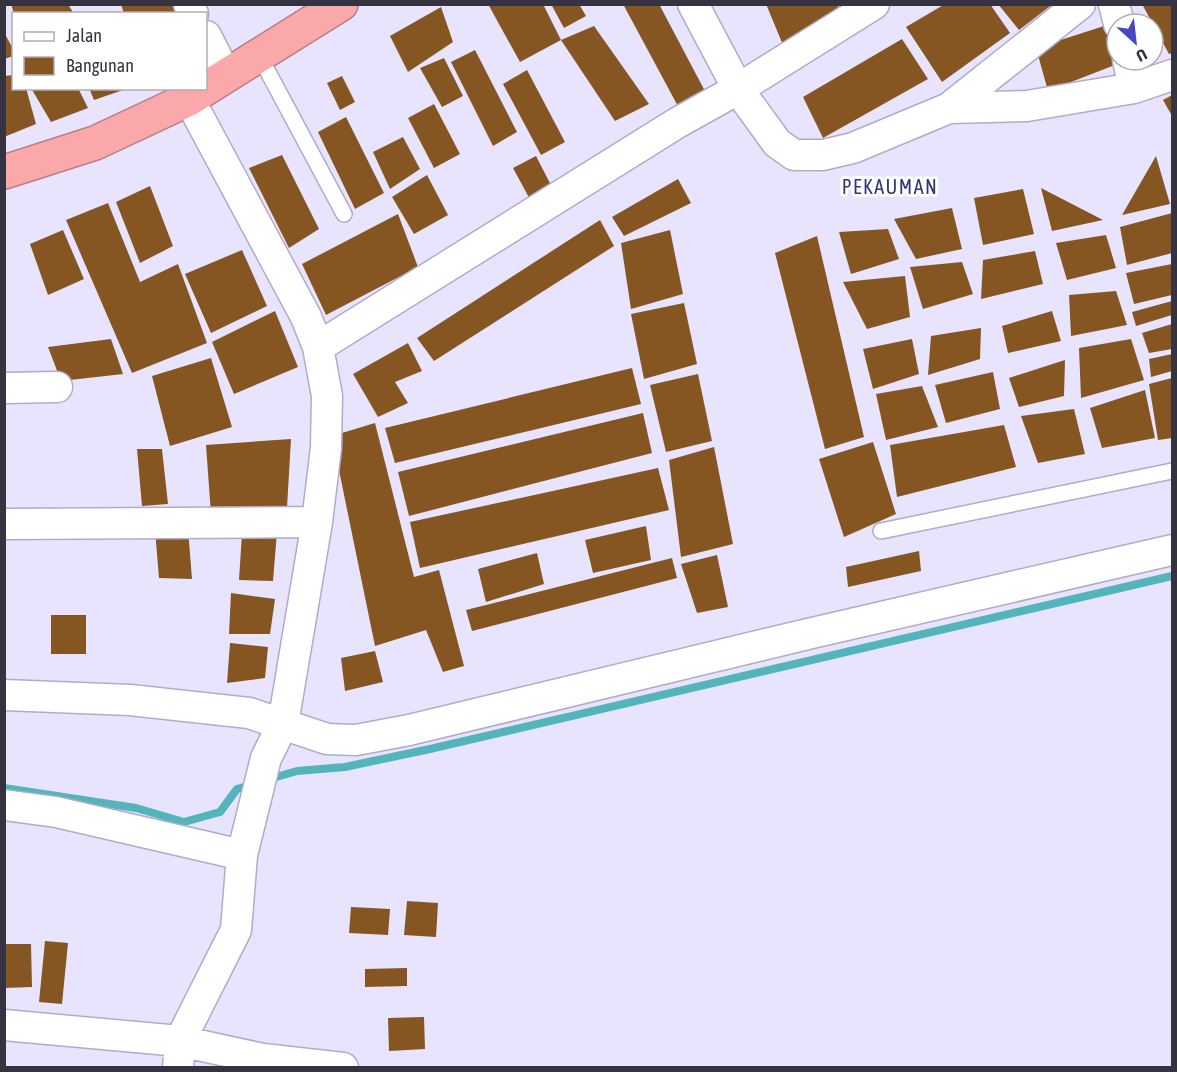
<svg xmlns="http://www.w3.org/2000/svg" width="1177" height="1072" font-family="'Asap Condensed',sans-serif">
	<rect width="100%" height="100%" fill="#e8e4fe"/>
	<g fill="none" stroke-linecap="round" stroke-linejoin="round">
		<path stroke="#53b5bb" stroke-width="8" d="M266 780 297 771 345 767 430 749 1172 576
			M4 788 136 808 184 822 220 812 237 789 254 784"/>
	</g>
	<path fill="#865622" d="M11 4H68L74 14H14Z
		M121 4H173L178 14H124Z
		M488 4H543L561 40 594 26 649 104 615 121 561 40 520 62Z
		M551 4H579L586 16 564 28Z
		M623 4H659L707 95 680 110Z
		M766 4H837L840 10 783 45Z
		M945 4H990L1010 33 942 82 906 27Z
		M998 4H1053L1019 30Z
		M1142 4H1172V53L1169 54Z
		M441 7 453 42 408 72 390 36Z
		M1107 25 1120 63 1048 91 1036 48Z
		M4 32 14 51V56L4 59Z
		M902 39 928 79 823 138 803 97Z
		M475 50 517 132 493 146 451 62Z
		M444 58 463 96 442 107 420 68Z
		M527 70 565 142 541 155 503 84Z
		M14 75V88H26L36 124 4 137V76Z
		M342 76 355 102 340 110 327 83Z
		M31 88H78L88 108 51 122Z
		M89 88H126V89L94 100Z
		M1172 95V116L1163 100Z
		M434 104 460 154 434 168 408 118Z
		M346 117 384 193 355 209 318 132Z
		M403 137 420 169 390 189 373 152Z
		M282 155 319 229 289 248 249 168Z
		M536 156 554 191 533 205 513 168Z
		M1156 156 1170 204 1122 215Z
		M427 175 448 215 414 234 392 197Z
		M678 179 691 203 624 236 612 217Z
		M150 186 173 246 140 263 116 202Z
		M1041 188 1103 220 1052 231Z
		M1023 189 1034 234 983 245 974 198Z
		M108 203 140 282 178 264 207 343 132 373 66 220Z
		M952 208 962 249 916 259 894 219Z
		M1172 213V253L1127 265 1120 227Z
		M398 214 418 267 326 315 302 264Z
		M600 220 614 246 434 361 417 338Z
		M888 229 899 259 851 274 839 232Z
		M63 230 84 279 48 295 30 244Z
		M670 230 683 294 631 309 621 243Z
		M1106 235 1116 268 1067 280 1056 243Z
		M817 236 864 437 825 449 775 253Z
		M242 250 267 306 211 333 185 274Z
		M1035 251 1043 284 981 299 983 260Z
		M962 262 973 294 923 309 910 267Z
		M1172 264V295L1134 304 1126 273Z
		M905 276 910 317 867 329 843 282Z
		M1116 291 1127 325 1071 336 1069 295Z
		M1172 301V315L1136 326 1132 312Z
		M684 303 697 364 644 379 631 314Z
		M275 311 298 367 234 394 212 342Z
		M1052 311 1061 341 1008 353 1002 326Z
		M1172 324V349L1149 353 1142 333Z
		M981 328 980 359 928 375 931 336Z
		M111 339 123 374 61 381 48 347Z
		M912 339 919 374 873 389 863 349Z
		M1131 339 1144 380 1081 398 1079 348Z
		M408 343 422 371 395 382 408 403 378 417 353 374Z
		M1172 354V371L1151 377 1149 359Z
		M211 358 232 427 170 446 152 376Z
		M1065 360 1064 396 1019 407 1009 378Z
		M632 368 641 404 395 463 385 428Z
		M993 372 1000 409 946 423 935 385Z
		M698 374 712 441 666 452 650 385Z
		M1172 378V438L1158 440 1149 384Z
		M922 386 938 427 886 440 876 394Z
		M1145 390 1155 438 1102 448 1090 408Z
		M1074 409 1085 454 1038 463 1021 416Z
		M643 413 652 453 409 516 398 472Z
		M375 423 414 577 439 570 464 666 443 672 426 630 375 646 332 436Z
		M1004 425 1016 467 897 497 890 445Z
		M291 439 287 508 211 514 206 445Z
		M873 442 896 514 844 537 819 459Z
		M714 447 733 544 681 557 669 460Z
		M137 449H162L168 504 142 506Z
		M658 468 669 510 420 568 410 522Z
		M646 526 651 560 593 573 585 540Z
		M188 529 192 579 159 578 155 530Z
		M277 532 273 581 239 580 242 533Z
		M919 551 921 571 848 587 846 567Z
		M537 553 544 584 486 602 478 569Z
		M717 555 728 607 697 613 681 564Z
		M672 558 677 578 472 631 466 610Z
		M231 593 275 599 270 634H229Z
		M51 615H86V654H51Z
		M230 643 268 647 265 678 227 683Z
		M375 651 383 682 345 691 341 658Z
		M407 901 438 903 436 937 404 935Z
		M351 907 390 909 388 935 349 933Z
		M45 941 68 943 62 1004 39 1002Z
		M4 944H31L32 987 4 988Z
		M407 968V986L365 987V969Z
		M424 1017 425 1049 389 1051 388 1018Z"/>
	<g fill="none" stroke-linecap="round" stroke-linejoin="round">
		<defs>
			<path id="lane" d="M260 57 344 214
				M881 531 1172 471"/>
			<path id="street" d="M189 4 193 14
				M693 4 738 89 777 143 794 155H823L853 148 949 108 1027 106 1134 88 1172 75
				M1114 4 1119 24
				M206 36 226 75
				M1128 60 1134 88
				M949 108 1080 4
				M318 347 677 123 738 89 874 4
				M4 388 57 387
				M4 524 317 522
				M4 695 130 700 249 713 327 739 356 740 409 730 812 633 1172 550
				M4 805 56 812 242 855
				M4 1025 180 1041 263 1059 343 1068
				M178 1068 180 1041 236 930 242 855 266 758 283 724 317 522 326 448 327 396 318 347 306 317 189 99"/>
			<path id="highway" d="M4 172 95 143 189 99 341 4"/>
		</defs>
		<use href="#lane" stroke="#b1abca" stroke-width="18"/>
		<use href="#street" stroke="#b1abca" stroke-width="33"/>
		<use href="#highway" stroke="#b57f85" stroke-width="36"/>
		<use href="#lane" stroke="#fff" stroke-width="15"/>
		<use href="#street" stroke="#fff" stroke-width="30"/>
		<use href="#highway" stroke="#faa8aa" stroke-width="33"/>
	</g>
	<g text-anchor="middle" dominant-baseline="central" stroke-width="6" stroke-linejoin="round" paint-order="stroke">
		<g font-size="20" letter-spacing="1.5" fill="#323671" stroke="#fff">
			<text x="890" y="186">PEKAUMAN</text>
		</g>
	</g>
	<rect width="1177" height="1072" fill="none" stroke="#353340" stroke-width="12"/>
	<rect x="12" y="12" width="195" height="78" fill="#ffffff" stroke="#aeadb3" stroke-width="1.5"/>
	<rect x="24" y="32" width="30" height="9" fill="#ffffff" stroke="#aeadb3" stroke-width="1.5"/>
	<text x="66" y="42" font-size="18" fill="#353340">Jalan</text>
	<rect x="24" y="57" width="30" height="18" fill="#865622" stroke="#aeadb3" stroke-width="1.5"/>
	<text x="66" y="72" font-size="18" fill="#353340">Bangunan</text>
	<g transform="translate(1135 42) rotate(153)"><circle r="28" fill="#ffffff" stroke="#aeadb3" stroke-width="1.5"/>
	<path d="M0-4.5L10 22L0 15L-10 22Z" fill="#4948be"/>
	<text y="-9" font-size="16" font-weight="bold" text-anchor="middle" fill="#353340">U</text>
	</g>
</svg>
